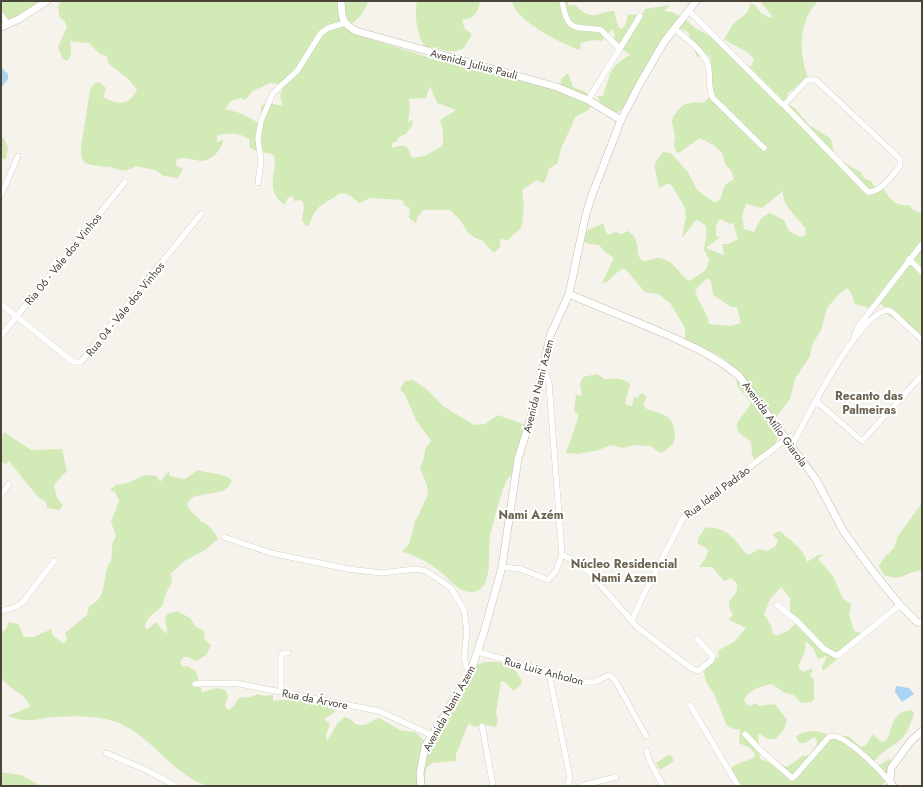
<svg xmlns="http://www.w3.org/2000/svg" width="923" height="787" font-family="Jost,sans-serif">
	<rect width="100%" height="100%" fill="#f6f3ec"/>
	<path fill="#d2eab5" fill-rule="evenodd" d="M1 1H46L12 21 1 18Z
		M61 1H369L362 14 351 25 367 38 437 60 458 62 521 79 553 90 561 87V79L568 73 573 87 586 92 592 104C589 113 582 112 575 117 570 133 559 146 558 163L549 169 545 182 542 183 537 180 522 190 524 207 522 224 520 229 508 240 500 239V247L494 253 483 241 475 238 468 233 461 221 450 210H424L418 216 416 223 409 218 410 208 405 206 402 200 370 198 360 203 349 195 341 193 320 206 314 213 309 225 306 226 302 220 304 207 302 200 294 201 293 197 291 196 287 199 285 205C263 189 278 174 274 155 266 151 257 154 250 147L249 139C239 133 228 132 217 136V142L223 140C222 149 213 160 202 161 194 161 186 156 177 159L176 165 183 169 178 178 164 176 155 170 135 166C123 175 120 168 108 167 99 166 93 166 85 163L81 156V147L90 90 95 83 99 82 106 88 103 97C117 105 130 106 137 89L127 78 108 63 107 56 100 54 89 43 70 41C71 48 73 55 67 61L63 59 58 47 67 27 65 21 60 18 58 7ZM271 83 284 85 280 96 283 106 269 103 262 105C259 111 263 117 259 123L240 113 225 109 231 101 240 98 245 100 253 91ZM430 86 437 103 456 110 440 120 443 131V143L441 147 424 156 412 158C407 146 408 143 392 148V143L396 142 400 136 406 134 412 126 413 120 408 122 410 109 409 99 426 98Z
		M417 1H480C478 13 475 18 462 20L465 29 472 34 464 48C451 56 439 47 426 47 417 39 414 13 417 1Z
		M512 1H568V5H575C593 22 594 13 614 11L618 26 621 29 625 26 628 15C636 13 641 20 645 9L670 5 664 11 672 12 687 21 695 28 716 39 749 66 752 65 754 59C746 48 735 47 724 39L733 24 747 13 751 3 755 5 761 13 770 18 773 17 760 1H818C799 20 798 53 808 77L788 93 785 103 795 108 809 125 830 138C833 143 832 149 835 154 836 158 857 171 861 172L864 178 871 181 877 190 882 186C888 197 895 207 909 205L912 209 922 214V340L903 324 888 315 882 304 872 309 855 304 851 293 847 288 838 295 827 308 821 330 812 345 810 356 795 379 790 399 776 417C777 423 779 430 778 436 777 447 758 469 748 471L755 461 752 455 751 442C747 438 741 436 738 431 733 420 749 412 751 402L737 386C736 381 738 377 736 373 729 355 705 350 688 343L685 338V328L670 303 658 294 645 292 625 269H621L607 282 602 283 614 258 604 251 599 245 589 244 583 241C584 228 593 229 603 223L606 232 609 235 616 232 621 234 628 231C643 240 634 256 642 260 647 263 652 258 657 258 673 258 678 273 689 281L706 270 709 260 704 249C705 238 713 224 696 220L682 238 686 217 685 208 671 184H667L659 188C657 172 649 166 663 152L671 153 688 172 697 190 715 203 721 198C724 189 722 184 734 180L732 172 725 164 722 153 715 146 700 138 679 153 676 152 674 144 675 137 672 122 673 116 683 105 695 102 703 103 713 94C711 81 713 70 710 57L707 55 697 57 688 32 681 29 673 31 623 108 619 112 614 113 602 106 597 96H603C610 75 609 66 630 55L622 49 614 39 615 34 612 29 602 41 594 40 581 43 580 50C562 44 515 21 512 1ZM783 191C782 207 798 217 806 229L805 236 800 237 789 231 784 220 770 213C761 216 758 224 754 232L744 229 742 216 746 204 762 208ZM721 219 730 224 733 223 738 239 728 244H722L724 255 706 248 720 237 716 236V226L719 220ZM707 278 711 281 713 295 731 307H737L741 323 731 326 709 324C707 311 698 303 695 290Z
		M1 137 4 138 8 148 6 159 5 160 1 157Z
		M597 374 605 379C614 378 624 378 630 384L625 404 632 406 634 397 638 398 640 394 643 393 647 397C645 400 643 403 644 406 649 415 674 408 675 434 676 444 669 448 661 453L650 446 634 445 624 448 610 445 599 450 578 454 566 453 578 418V414L574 411 576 395 582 396 580 384 583 377Z
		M413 380 425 388 443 406 474 425 485 424 498 415 526 425C524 438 523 452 519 464 517 471 508 476 505 484 499 500 494 519 490 536 487 551 495 590 472 592 458 593 447 576 437 569 427 561 414 556 402 551L409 544 415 522 428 495 427 486 420 467 424 458 425 449 431 441 416 420 405 395 400 389 405 381Z
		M4 432 31 450 62 449 67 471C63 475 57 481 54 485L57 498 63 505 59 510 47 508 46 502 37 496 8 460 7 465 1 461V439Z
		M198 470C209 474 222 472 232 480 227 501 195 487 187 504 189 513 197 514 200 521 209 525 214 530 218 539L205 550 186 560 170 574C175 583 169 585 166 594 164 598 164 602 162 606 156 613 145 617 145 628L148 629 156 622 166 634 167 631 165 617 168 614 177 611 190 618 196 627 204 631 205 640 211 645 206 655 196 661 188 657H184L180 662 183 667 187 666 196 671 202 692 217 688 225 690 228 696 225 706 228 710 232 708 239 698 250 697 258 694 264 696 273 695V701C289 699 325 695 335 712L324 719 330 724 326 735 327 741 337 724 344 717C351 718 351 721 356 724 364 728 372 721 379 718L400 730 415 732 428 744 475 665C492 658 516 661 522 683L514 691 503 681H501L496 713 498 719 496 727 484 725 475 727 470 724 468 725 456 754V761L433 763 427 767 425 775V786H208C173 775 154 739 121 724 102 715 68 715 46 718 39 719 32 721 25 720 19 720 13 717 7 716L30 707C26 692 7 690 1 676 0 669 1 642 1 633L6 629 9 622 18 624 24 637H33L52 629V635L64 644 67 639 65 633 87 615 89 606C107 599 102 581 108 566 109 562 110 564 111 560 113 550 110 546 116 536L111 522 119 501 115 492 111 491V489L116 485 128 483 144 475 157 476 160 482 169 471V475L173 477 185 479Z
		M922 503V570C903 573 904 582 884 575L879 566 883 559 894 548 898 536Z
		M705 528C717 526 728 532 736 541 741 547 743 552 749 555L759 549 766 551 775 547 778 540 772 534 780 531C789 540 804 548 807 562L818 555 824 554 818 559 833 576 843 599 851 604 849 614 854 631 862 633 840 657 823 671 822 667 827 656 818 659 813 648 806 641 805 651 798 667 803 672 813 668 810 676 814 679V700L811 702 801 703 794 695 785 693 772 684C760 687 750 688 744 700L747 705 750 706 756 703 759 706 775 704 787 720 783 731 775 739H768L758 733 760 759 776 765 779 764 787 767 802 756 809 755 816 746 817 739 814 737 805 743H799L796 736 804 732 816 731 832 736H848L861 747 866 745 873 734 881 742 886 741C893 730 890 713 910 710L914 712V715C911 721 908 732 903 737 895 747 873 754 873 768L890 759 892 762 891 773 882 786H738L732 769 733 766 753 758 755 754 750 748 739 743 740 729 736 730 727 726 714 694 706 682 704 672 711 661 718 657 719 650 734 642 746 628 729 620 733 614C721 598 740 598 737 584L731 578 724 581 712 567H699L705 559 708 551 706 548 698 544V539ZM781 587 790 598V613L796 623 788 631 776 636 772 633V627L764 614 770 599Z
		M670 754 674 761 660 770 656 763Z
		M1 772 21 775 41 786H1Z"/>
	<path fill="#a9d4f2" d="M1 67 8 74V79L1 88Z
		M896 686 909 688 914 694 902 702 895 692Z"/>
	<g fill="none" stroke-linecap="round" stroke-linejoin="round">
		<defs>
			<path id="minor" d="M562 1C568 35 575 25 601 30L619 48
				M689 11 782 104H785L807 80H816L900 159V166C893 175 880 193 868 192L784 105
				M1 15 8 24
				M675 29C686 39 708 53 709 70 710 80 708 88 713 98L764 148
				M588 100 640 16
				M258 183 261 161 258 139 261 121 273 93 297 71 321 33 328 28 345 23
				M1 195 18 156
				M909 259 922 272
				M1 304 73 362H81L201 214
				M1 336 125 182
				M854 336 858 327 922 244
				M543 367 549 383 562 555
				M816 401 862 441 922 375
				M791 447C806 420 858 313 888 310L892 312 922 340
				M1 495 9 484
				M224 537 271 553 348 569 382 573 415 569 426 571 451 588 464 610 467 632 464 657 466 666 470 673
				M502 567 521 569 548 580 556 571 562 555 578 563 589 572 637 627 691 668 698 671 711 661 713 656 697 639
				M777 605 797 621 824 649 837 656 900 605
				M1 611 16 607 23 602 54 561
				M632 620 644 594 683 518 785 440
				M478 652 585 682H595L609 675 615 680 646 736
				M549 673 570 778 567 786
				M195 684 235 683 379 711 431 735
				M281 692V656L283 653H288
				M690 705 738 786
				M482 726 493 786
				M745 734 760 750 792 778 795 776 829 737C842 730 881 771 890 782
				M647 751 649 760 663 786
				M106 753 146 770 176 786
				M581 786 616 777"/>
			<path id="tertiary" d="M341 1C342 17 341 23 356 31L557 87 588 100 621 120
				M1 27 19 19 47 1
				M569 294C601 308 633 320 665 334 692 346 717 357 739 376L815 478 844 532 874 573 900 605 917 622 922 623
				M421 786 420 773 425 747 470 673 484 632 502 567 518 459 536 401 550 336 569 294 586 214 592 195 621 120 638 87 664 42 696 1
				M893 786 890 782 891 768 911 741 922 731"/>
		</defs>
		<use href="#minor" stroke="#c2bbae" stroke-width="6"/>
		<use href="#tertiary" stroke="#c2bbae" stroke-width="8"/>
		<use href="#minor" stroke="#fff" stroke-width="5.5"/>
		<use href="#tertiary" stroke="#fff" stroke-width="7"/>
	</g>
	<g text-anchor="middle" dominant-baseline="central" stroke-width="4" stroke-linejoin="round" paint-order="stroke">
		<g font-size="11" fill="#4b4439" stroke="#fff">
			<text transform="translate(474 64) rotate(15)">Avenida Julius Pauli</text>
			<text transform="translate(63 259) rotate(-51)">Ria 06 - Vale dos Vinhos</text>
			<text transform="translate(125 309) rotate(-51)">Rua 04 - Vale dos Vinhos</text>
			<text transform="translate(538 386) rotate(-76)">Avenida Nami Azem</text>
			<text transform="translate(775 424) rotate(54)">Avenida Atílio Giarola</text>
			<text transform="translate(717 492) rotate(-37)">Rua Ideal Padrão</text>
			<text transform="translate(544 671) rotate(15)">Rua Luiz Anholon</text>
			<text transform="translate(315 699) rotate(11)">Rua da Árvore</text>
			<text transform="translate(449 708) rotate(-61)">Avenida Nami Azem</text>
		</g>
		<g font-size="12" font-weight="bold" fill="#6e6250" stroke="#fff">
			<text x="869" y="396">Recanto das<tspan x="869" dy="14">Palmeiras</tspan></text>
			<text x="531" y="515">Nami Azém</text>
			<text x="624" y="564">Núcleo Residencial<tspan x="624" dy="14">Nami Azem</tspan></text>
		</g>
	</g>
	<rect width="923" height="787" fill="none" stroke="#4b4439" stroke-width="4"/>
</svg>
